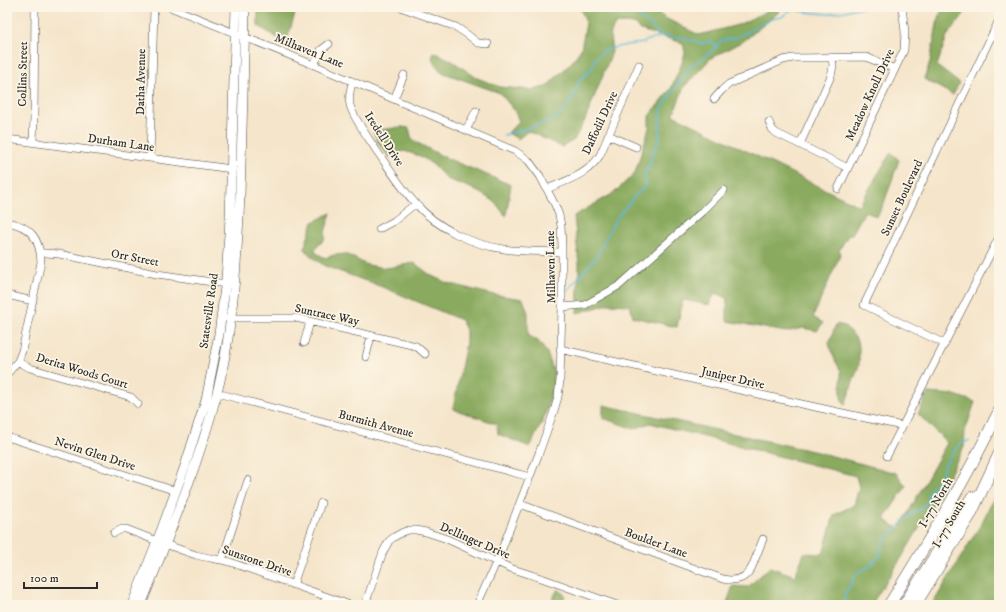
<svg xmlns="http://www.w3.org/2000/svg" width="1006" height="612" font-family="'IM FELL DW Pica',serif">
	<rect width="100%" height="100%" fill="#fcf5e5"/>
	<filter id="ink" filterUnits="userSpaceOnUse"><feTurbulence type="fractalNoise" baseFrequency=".025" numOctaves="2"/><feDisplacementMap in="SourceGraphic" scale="8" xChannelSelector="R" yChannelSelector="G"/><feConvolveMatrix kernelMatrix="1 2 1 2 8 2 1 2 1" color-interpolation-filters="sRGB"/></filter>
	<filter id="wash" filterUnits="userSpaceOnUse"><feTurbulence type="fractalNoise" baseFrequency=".012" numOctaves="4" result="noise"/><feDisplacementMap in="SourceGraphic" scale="16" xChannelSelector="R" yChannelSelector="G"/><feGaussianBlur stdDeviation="0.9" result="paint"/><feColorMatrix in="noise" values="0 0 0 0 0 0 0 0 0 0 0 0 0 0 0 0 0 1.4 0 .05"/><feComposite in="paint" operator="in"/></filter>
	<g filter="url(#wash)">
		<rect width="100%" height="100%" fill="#f5e5ca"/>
		<path fill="#8aaa5f" stroke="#5a6a45" d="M258 7H297L286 43 258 26Z
			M580 7H649L665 18 699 35 738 25 769 10 780 11 745 40 711 58 684 87 673 115 859 206 891 152 899 160 884 203 877 217 865 211 852 234H849L839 250 841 253 813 317 823 323 817 331 803 328 786 332 727 321V303L726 297 715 293 709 305 683 300 677 327 633 317 630 305 609 304 577 313 579 265 574 216 614 193 635 173 649 128V116L671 89 682 63 685 53 683 43 641 30 634 24 624 23 614 25 610 36 612 52 585 120 574 140 562 147 528 131 518 139 508 133 519 121 514 110 500 93 441 72 432 59 434 52 451 60 477 78 500 87 532 90 546 87 571 63 581 49 586 23Z
			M942 7H965L964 14 947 36 937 66 959 83 953 95 924 79 930 62 937 24 942 9Z
			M402 127 409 128 412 140 446 158 511 185 506 216 494 201 471 188 447 179 432 164 420 156 404 151 389 157 380 146 373 131Z
			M331 213 325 232V239L316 248 315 252 325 258 334 255 346 254 367 265 387 268 414 263 432 276 447 283 490 294 523 299 528 313V335L538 341 547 353 554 373 550 401 543 420 530 447 498 434 497 424 453 409 466 343V330L461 320 385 288 325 266 311 256 304 249 313 222Z
			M836 324 845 326 855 337 859 346V365L845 405 841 398V371L835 360 829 344Z
			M928 393 955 395 975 402 965 431 964 447 940 493 902 557 871 605H726L733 586 748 587 770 567 795 576 804 553 823 554 834 515 854 505 859 487 856 476 650 423 634 429 603 418V405L817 452 896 473 906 486 884 519 899 529 947 443 918 414Z
			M999 489V605H932L981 524Z
			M558 589 565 595 561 605H549Z"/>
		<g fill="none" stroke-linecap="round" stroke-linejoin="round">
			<path stroke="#59b8d7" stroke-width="1.5" d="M629 7 661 35
				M888 7 892 8
				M504 135C515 132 526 129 537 125 543 122 551 121 557 117 564 112 570 103 574 95 577 91 577 85 579 81 584 73 596 71 594 59L601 54 604 50 627 45 644 43 647 40 658 38 661 35 669 36 671 38 682 37 688 40 695 41 701 44 711 41 716 46
				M567 291 597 256 613 224 622 211 631 201C634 194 643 193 645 184 646 179 644 175 645 171L649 169 651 162V154L655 150 659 139 660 135V117L662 109 665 103 677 85 691 66 711 52 721 41 737 37 749 31 761 23H766L771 19 782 17 788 11 796 10 806 12 828 14 846 11 852 9 873 7
				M841 605 845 598V593L851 585 855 575 860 571 871 566 876 559 879 558 880 556 882 546 886 538 893 532 896 528 910 516C913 511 917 512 921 509 923 506 925 504 928 502 925 490 936 486 940 477 945 465 954 442 969 441"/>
		</g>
	</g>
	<g filter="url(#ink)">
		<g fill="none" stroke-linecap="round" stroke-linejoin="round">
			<defs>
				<path id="minor" d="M170 7 314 65 515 151 528 160 540 176 555 205 559 215 561 226 562 246V307L560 380 558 397 554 411 539 453 500 554 477 605
					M400 7 456 27 468 35 478 43 488 44
					M314 65 321 50 329 44
					M352 81C351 88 348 98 350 105 352 116 370 140 376 150 389 168 401 188 416 204 437 228 473 245 504 249 523 252 543 251 562 252
					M394 99 404 75
					M714 99 722 90 729 84 783 60 793 58 866 57 895 69
					M769 122 772 129 776 133 848 168
					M466 130 476 111
					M608 135 636 147
					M7 139 232 169
					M33 142 34 117 35 7
					M800 144 831 76 833 66 832 57
					M150 158 154 7
					M547 189C567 180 588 175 600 155L639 65
					M838 189 904 50 905 32 902 7
					M7 222C31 226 40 239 41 262L22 351 18 361 7 374
					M379 229 394 221 415 204
					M40 253H46L59 254 157 274 226 284
					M7 295 33 301
					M562 307 585 305 620 285 705 209 724 190
					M227 318H296L403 343 416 346 425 354
					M304 343 310 322
					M945 344 864 305 999 20
					M560 349 797 403 902 426
					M366 357 371 336
					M18 361 22 364 30 368 131 397 138 404
					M217 393 530 477
					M7 437 176 491
					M887 456 999 237
					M520 504 723 579C736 582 746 579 752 567L763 539
					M114 533 122 529H126C149 538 172 547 196 555 207 558 219 559 230 562L350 605
					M222 560 248 480
					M293 585 321 503
					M323 605 326 597
					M365 605 383 552 389 541 394 537 403 532 409 530H416L426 532 447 539 510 568 544 579 617 605"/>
				<path id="major" d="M132 605 161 531 185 466 206 400 219 334 226 279 230 219 236 7
					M141 605C169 535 198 466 217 393 233 330 237 260 240 195 242 132 244 70 245 7"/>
				<path id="highway" d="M889 605C928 542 967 478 999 411
					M904 605 972 497
					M915 605 971 514 999 454"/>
			</defs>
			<use href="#minor" stroke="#494743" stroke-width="8"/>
			<use href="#major" stroke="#494743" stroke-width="10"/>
			<use href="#highway" stroke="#494743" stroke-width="12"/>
			<use href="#minor" stroke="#fff" stroke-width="7"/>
			<use href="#major" stroke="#fff" stroke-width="9"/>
			<use href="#highway" stroke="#fff" stroke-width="11"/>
		</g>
	</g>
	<g text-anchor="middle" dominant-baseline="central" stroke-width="3.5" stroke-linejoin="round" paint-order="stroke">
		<g font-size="12" fill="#2b2b2b" stroke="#fcf5e5">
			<text transform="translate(309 51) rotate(22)">Milhaven Lane</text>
			<text transform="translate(23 74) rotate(-89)">Collins Street</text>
			<text transform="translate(141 82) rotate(-89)">Datha Avenue</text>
			<text transform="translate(870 95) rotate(-65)">Meadow Knoll Drive</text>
			<text transform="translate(600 123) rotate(-65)">Daffodil Drive</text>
			<text transform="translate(384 139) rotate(57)">Iredell Drive</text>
			<text transform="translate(121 143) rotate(8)">Durham Lane</text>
			<text transform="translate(902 198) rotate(-65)">Sunset Boulevard</text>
			<text transform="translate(135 258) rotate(11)">Orr Street</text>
			<text transform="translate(551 267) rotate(-91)">Milhaven Lane</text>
			<text transform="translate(209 311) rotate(-82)">Statesville Road</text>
			<text transform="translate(327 315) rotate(12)">Suntrace Way</text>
			<text transform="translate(82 371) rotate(17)">Derita Woods Court</text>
			<text transform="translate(733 378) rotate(13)">Juniper Drive</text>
			<text transform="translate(376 424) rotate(15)">Burmith Avenue</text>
			<text transform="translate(95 454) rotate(18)">Nevin Glen Drive</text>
			<text transform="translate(936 503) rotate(-60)">I-77 North</text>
			<text transform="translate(949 524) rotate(-60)">I-77 South</text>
			<text transform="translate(475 541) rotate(23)">Dellinger Drive</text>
			<text transform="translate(656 543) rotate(20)">Boulder Lane</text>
			<text transform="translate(257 561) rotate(19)">Sunstone Drive</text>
		</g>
	</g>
	<rect width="1006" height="612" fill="none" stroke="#fcf5e5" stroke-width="24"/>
	<path d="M24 582v6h73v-6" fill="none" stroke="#2b2b2b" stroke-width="2"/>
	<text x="30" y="582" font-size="12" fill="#2b2b2b" stroke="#fcf5e5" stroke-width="3" paint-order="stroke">100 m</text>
</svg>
